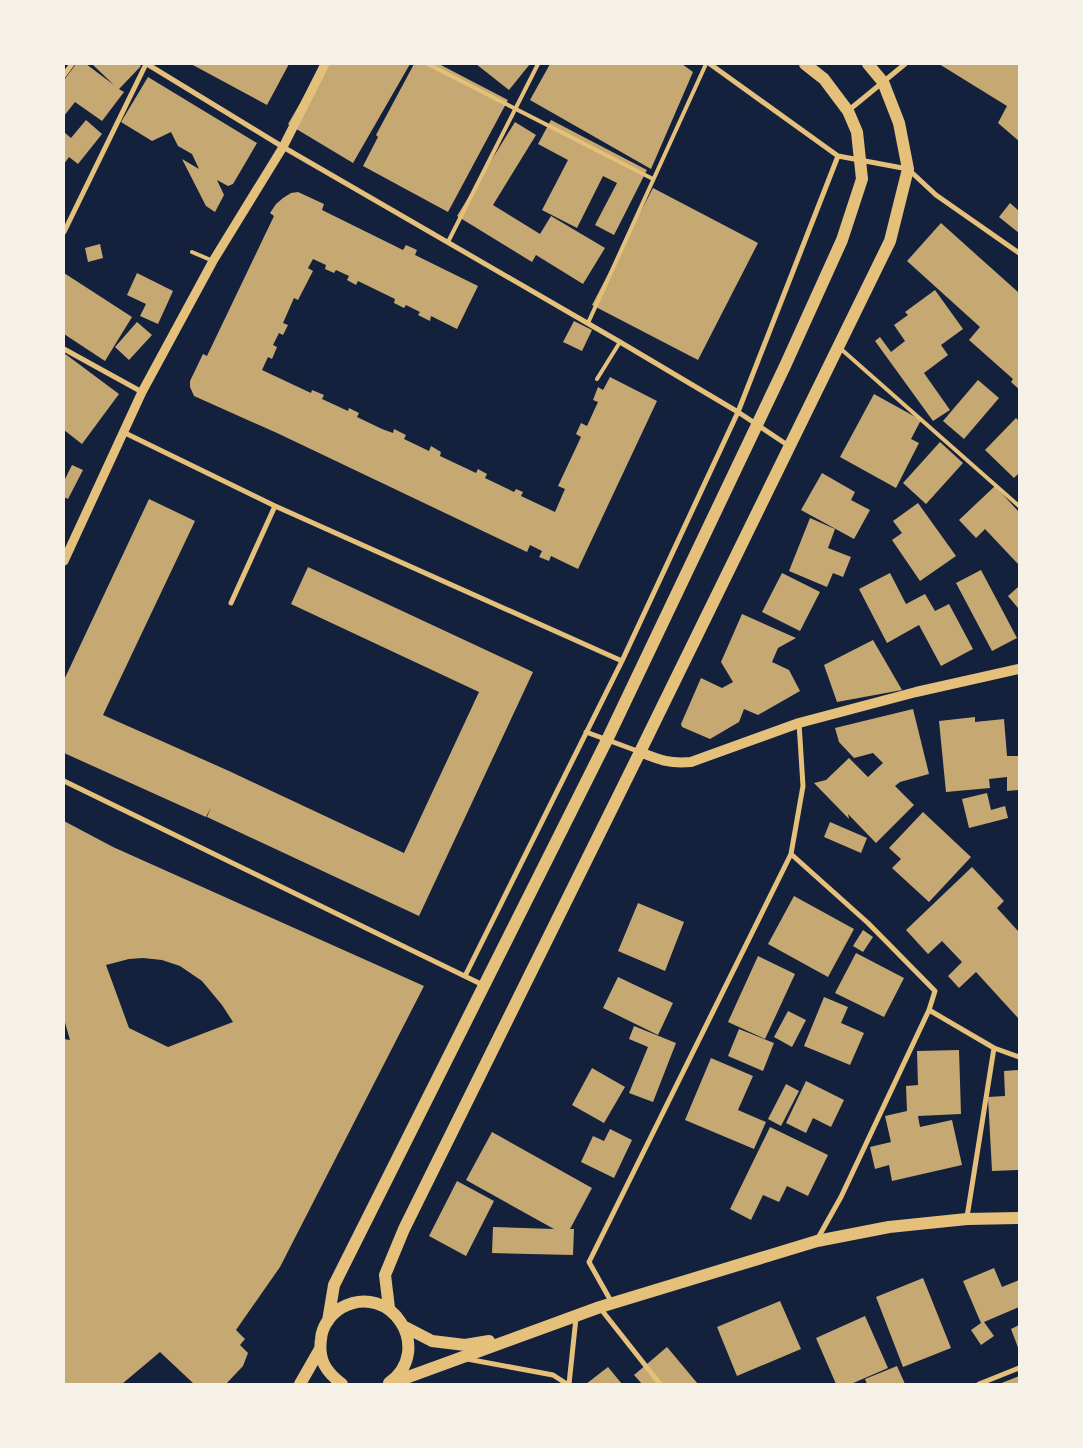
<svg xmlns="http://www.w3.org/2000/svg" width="1083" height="1448" font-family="'Alegreya Sans',sans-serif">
	<rect width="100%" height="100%" fill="#14213d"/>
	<path fill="#c6a872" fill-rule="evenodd" d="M76 64H86L114 85 92 64H139L141 66 119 89 124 92 102 121 75 102 64 116V80Z
		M191 64H289L267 105Z
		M323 64H410L353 163 288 124Z
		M414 64H439L508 100 448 212 363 166 378 137 376 135Z
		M476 64H530L509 90Z
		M550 64H682L693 72 651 169 530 100Z
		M939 64H1019V141L998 123 1007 106Z
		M148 77 257 143 233 184 228 186 217 180 224 195 215 212 206 206 182 159 199 169 192 154 178 146 171 132 152 141 121 122Z
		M86 120 102 134 78 164 69 157 64 164V132L71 138Z
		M551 120 647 170 614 235 595 225 617 183 603 176 577 228 542 210 568 160 538 144Z
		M515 122 536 135 493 205 540 234 551 216 605 248 583 284 536 255 532 262 457 216Z
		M653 188 758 243 698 360 592 305Z
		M298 192 324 204 322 210 403 250 406 245 417 250 415 255 478 286 457 329 431 316 430 321 418 315 420 312 406 305 404 308 394 303 395 299 358 281 356 285 347 280 349 276 336 270 334 273 325 269 326 265 313 259 308 268 313 271 298 300 294 298 283 323 288 325 283 335 279 333 273 345 277 347 272 359 268 357 262 370 311 393 312 390 324 395 322 399 348 411 349 408 359 413 357 417 382 429 393 433 394 429 406 435 404 439 429 451 431 446 441 452 440 456 476 473 478 469 487 474 485 478 514 492 516 489 523 492 521 496 555 512 565 489 558 486 581 437 576 434 581 423 587 426 598 402 593 400 598 387 603 390 610 377 657 401 578 569 551 556 549 561 539 557 542 551 530 545 527 552 277 433 194 396 190 387V381L203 354 207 356 274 216 270 213 276 204 283 198 291 193Z
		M1010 203 1019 211V233L999 217Z
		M941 223 1019 293V389L1011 382 1013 379 969 340 980 327 907 261Z
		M100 244 103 258 88 262 85 248Z
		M64 273 132 317 105 361 64 334Z
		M137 273 173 291 158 324 140 316 146 304 127 295Z
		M935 290 963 329 941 345 948 355 924 373 950 410 933 421 875 341 880 337 891 352 905 341 894 325 908 315 905 312Z
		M574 321 592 330 582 351 563 342Z
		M137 322 152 335 129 360 115 347Z
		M64 353 119 394 82 444 64 430Z
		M978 380 999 398 964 439 943 421Z
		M874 394 921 420 911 439 919 443 896 488 840 457Z
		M1016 418 1019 421V473L1014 478 985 450Z
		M940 442 963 463 926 504 903 483Z
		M72 465 83 470 68 499 64 497V481Z
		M822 473 855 492 851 500 870 510 854 539 801 510Z
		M995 486 1019 512V565L985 529 976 538 959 520Z
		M149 499 195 521 103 715 229 771 404 853 479 692 291 604 308 567 533 672 419 916 207 817 211 807 206 817 64 753V680Z
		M918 503 956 556 920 581 892 540 902 533 893 521Z
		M810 518 835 529 828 548 851 557 843 577 833 573 827 587 789 571Z
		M981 570 1017 638 992 651 956 583Z
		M782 573 820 592 800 631 762 612Z
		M890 573 906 604 925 594 935 611 949 604 973 649 941 666 919 625 887 643 859 589Z
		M1018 587 1019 589V607L1018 608 1008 596Z
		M742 614 796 638 778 648 772 662 789 670 800 691 758 715 744 709 739 722 710 739 682 727 681 724 701 678 722 688 733 682 721 662Z
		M873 640 902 690 837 702 824 665Z
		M913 709 929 774 900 782 895 786 914 805 876 843 848 814 849 819 814 783 826 780 849 758 868 777 883 763 873 753 854 758 839 742 835 728Z
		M975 717V722L1004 719 1007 756H1019V790L1007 791V777L989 779 990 788 946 792 939 721Z
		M987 793 991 810 1005 806 1008 818 969 828 962 799Z
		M923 812 971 857 929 902 892 868 901 859 889 848Z
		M64 821 113 847 424 986 280 1267 236 1330 245 1339 240 1345 248 1353 243 1366 226 1384H194L160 1352 122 1384H64V1039L70 1040 64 1019ZM143 958 162 960 180 966 202 981 222 1005 233 1022 168 1047 129 1028 106 965 129 959Z
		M830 822 867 838 861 853 824 837Z
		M972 867 1004 901 997 908 1019 932V1019L976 972 959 988 948 976 962 962 942 941 928 954 906 930Z
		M794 896 854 929 828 977 768 944Z
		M638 903 684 922 665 971 618 951Z
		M863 930 873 937 863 952 853 946Z
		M856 953 904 978 884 1017 835 993Z
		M758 956 795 974 765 1039 728 1022Z
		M618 977 673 1003 658 1035 603 1008Z
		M824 997 848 1007 841 1023 864 1033 850 1065 804 1046Z
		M788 1011 806 1020 792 1047 774 1037Z
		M634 1026 676 1043 653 1102 629 1093 648 1047 629 1039Z
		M739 1029 774 1043 763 1071 728 1056Z
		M959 1050 961 1114 918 1116 920 1127 952 1120 962 1165 892 1181 889 1165 875 1169 870 1147 891 1142 885 1116 907 1111 906 1086 918 1085 917 1051Z
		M711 1058 753 1076 738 1110 766 1122 754 1149 685 1120Z
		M592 1068 625 1087 604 1123 572 1105Z
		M1019 1070V1170L992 1171 988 1097 1005 1096 1004 1071Z
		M806 1081 844 1100 831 1127 813 1118 806 1133 786 1123Z
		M786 1084 799 1091 781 1126 768 1119Z
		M770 1127 828 1155 808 1196 787 1186 779 1202 763 1195 751 1220 730 1209Z
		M610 1129 632 1140 614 1178 581 1162 593 1136 604 1141Z
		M492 1132 592 1188 570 1229H574L573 1255 492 1253 493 1227 554 1229 466 1180Z
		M457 1181 494 1201 466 1256 429 1236Z
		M994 1268 1002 1287 1019 1280V1307L984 1322 994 1336 981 1345 971 1330 981 1323 963 1281Z
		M923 1278 951 1348 903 1367 876 1297Z
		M780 1301 801 1349 737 1376 717 1327Z
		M865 1316 888 1368 851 1384H836L816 1338Z
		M1019 1325V1350L1011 1329Z
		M667 1347 698 1384H642L634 1375Z
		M897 1366 905 1384H867L865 1379Z
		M608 1367 622 1384H586Z
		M1019 1376V1384H999Z"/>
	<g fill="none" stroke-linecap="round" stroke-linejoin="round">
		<path stroke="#e5c07b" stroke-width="4" d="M428 64 653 179
			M448 242 538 64
			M192 252 213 261
			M588 323 706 64
			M841 349 1019 506
			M597 379 620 342"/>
		<path stroke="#e5c07b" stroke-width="5" d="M147 64 283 147 620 342 738 412 789 446
			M710 64 838 156 908 169 936 195 1019 253
			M64 75 72 64
			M849 110 905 64
			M64 232 146 64
			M64 349 142 392
			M123 432 275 506 622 661
			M231 603 275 506
			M586 732 640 752
			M64 781 483 985
			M791 854 868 923 935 991 929 1010 841 1197 818 1238
			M465 976 622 661 738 412 838 156
			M929 1010 994 1048 967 1217
			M994 1048 1019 1057
			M612 1303 589 1262 791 854 803 786 799 723
			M600 1308 660 1384
			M467 1359 553 1375 567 1384
			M569 1384 576 1318
			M979 1384 1019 1368"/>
		<path stroke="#e5c07b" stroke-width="9" d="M64 561 142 392 213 261 283 147 325 64"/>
		<path stroke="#e5c07b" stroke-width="10" d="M640 752C660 760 669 764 691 762L799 723 916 692 1019 669"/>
		<path stroke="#e5c07b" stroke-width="12" d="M389 1308 385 1275 404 1229 640 752 890 241 908 169 899 123 883 82 868 64
			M328 1321 334 1285 607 740 785 366 842 240 862 179 857 132 848 111 824 79 805 64
			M405 1327 432 1341 465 1345 489 1341
			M300 1384 320 1349
			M342 1384C326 1372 318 1360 321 1339 322 1326 331 1314 341 1308 391 1280 435 1350 389 1383
			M389 1384 600 1307 817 1241 889 1227 967 1219 1019 1218"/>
	</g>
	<rect width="1083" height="1448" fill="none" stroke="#f6f1e7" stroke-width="130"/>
</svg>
